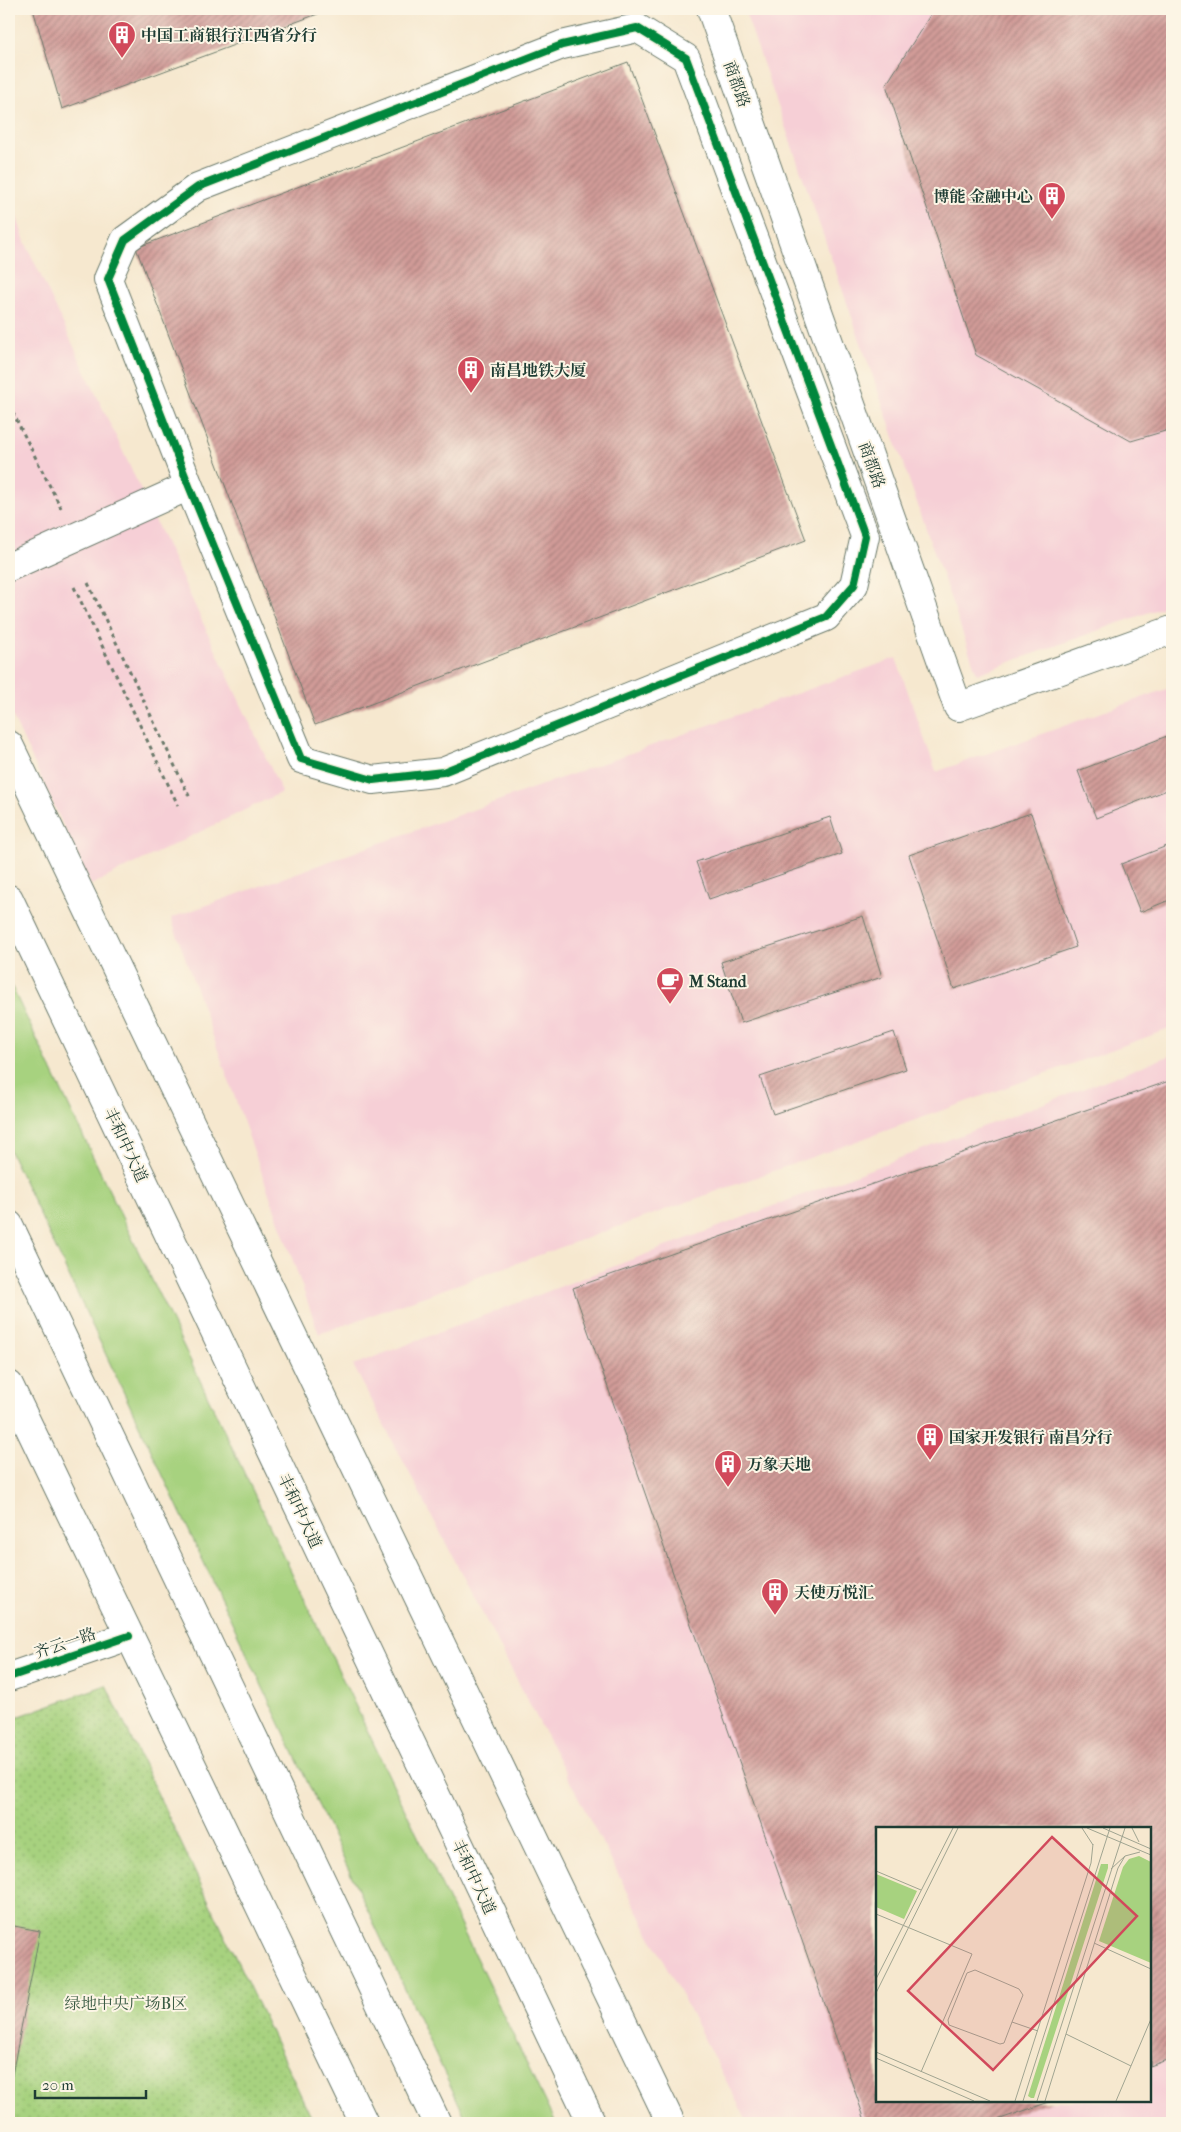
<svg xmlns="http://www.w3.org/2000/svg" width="1181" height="2132" font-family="'IM FELL French Canon','Noto Serif SC',serif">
	<defs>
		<pattern id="garden-dots" width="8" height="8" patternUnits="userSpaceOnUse" patternTransform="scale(1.25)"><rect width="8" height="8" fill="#a7d27f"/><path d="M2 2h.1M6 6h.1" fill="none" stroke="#8fb56e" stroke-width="1.8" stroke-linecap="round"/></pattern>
		<pattern id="building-hatch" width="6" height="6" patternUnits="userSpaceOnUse" patternTransform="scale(1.25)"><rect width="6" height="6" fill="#d19b98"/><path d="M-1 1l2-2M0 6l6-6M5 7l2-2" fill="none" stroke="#a9807d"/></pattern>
	</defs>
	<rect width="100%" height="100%" fill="#fcf5e5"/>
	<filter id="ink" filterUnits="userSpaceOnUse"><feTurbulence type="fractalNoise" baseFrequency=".02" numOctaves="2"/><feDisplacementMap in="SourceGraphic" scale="10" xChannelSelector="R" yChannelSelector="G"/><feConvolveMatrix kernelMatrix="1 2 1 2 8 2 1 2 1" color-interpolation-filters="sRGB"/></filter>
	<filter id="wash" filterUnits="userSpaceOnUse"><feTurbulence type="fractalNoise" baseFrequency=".0096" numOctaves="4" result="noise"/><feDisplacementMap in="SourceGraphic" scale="20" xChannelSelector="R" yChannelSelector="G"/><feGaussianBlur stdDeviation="1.12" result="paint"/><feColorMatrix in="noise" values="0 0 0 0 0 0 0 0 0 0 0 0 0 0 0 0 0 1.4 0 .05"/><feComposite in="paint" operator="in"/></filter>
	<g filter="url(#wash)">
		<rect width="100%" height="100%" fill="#f6e8cf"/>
		<path fill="#f6cfd6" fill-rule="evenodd" d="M9 9H17L9 36Z
			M744 9H1172V604L977 674Z
			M9 192 25 242 282 792 91 885 9 709Z
			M896 658 936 772 1172 687V1028L319 1334 171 918Z
			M1172 1055V2123H748L353 1365ZM877 1828H1150V2101H877Z"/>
		<path fill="#a7d27f" stroke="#63885a" d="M9 981 555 2123H468L9 1149Z"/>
		<path fill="url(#garden-dots)" stroke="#63885a" d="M106 1685 314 2123H9V1720Z"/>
		<g id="blocks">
			<path fill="url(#building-hatch)" d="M33 9H331L62 109Z
				M934 9H1172V429L1131 441 976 355 886 85Z
				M628 62 806 540 315 725 136 248Z
				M1172 734V788L1096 818 1078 771Z
				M1031 813 1076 947 954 989 909 855Z
				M830 817 842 854 709 899 696 862Z
				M1172 844V899L1140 912 1121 864Z
				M863 916 882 977 741 1023 721 962Z
				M894 1032 906 1069 773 1114 760 1077Z
				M1172 1080V2058L1150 2066V1828H877V2101H1052L989 2123H866L573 1288Z
				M9 1925 40 1931 10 2085H9Z"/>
		</g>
	</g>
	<g filter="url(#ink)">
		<use href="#blocks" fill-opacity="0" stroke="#6a796a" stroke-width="1"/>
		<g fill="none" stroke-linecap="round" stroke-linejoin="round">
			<defs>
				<path id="minor" d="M711 9 958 707 1172 630
					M637 28 686 58 865 536 854 585 826 617 443 772 373 780 301 759 189 486 108 279 125 240 198 187 562 45Z
					M9 567 189 486
					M9 1677 129 1636"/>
				<path id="major" d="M9 745 671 2123
					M9 899 592 2123
					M9 1225 437 2123
					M9 1385 364 2123"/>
			</defs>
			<use href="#minor" stroke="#6a796a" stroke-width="30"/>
			<use href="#major" stroke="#6a796a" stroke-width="30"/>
			<path stroke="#6a796a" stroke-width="3" stroke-dasharray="4 4" stroke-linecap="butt" d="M9 405 61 508
				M88 583 190 798
				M74 587 178 805"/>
			<use href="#minor" stroke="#fff" stroke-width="28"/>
			<use href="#major" stroke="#fff" stroke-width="28"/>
			<defs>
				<path id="cycleway" d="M637 28 686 58 865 536 854 585 826 617 443 772 373 780 301 759 189 486 108 279 125 240 198 187 562 45Z
					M9 1677 129 1636"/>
			</defs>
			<use href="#cycleway" stroke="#fcf5e5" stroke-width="11"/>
			<use href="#cycleway" stroke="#00873e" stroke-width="8"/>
		</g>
	</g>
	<defs>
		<symbol id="building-pin" viewBox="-11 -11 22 30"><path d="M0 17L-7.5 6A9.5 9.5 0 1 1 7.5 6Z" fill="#d1495b" stroke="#fcf5e5"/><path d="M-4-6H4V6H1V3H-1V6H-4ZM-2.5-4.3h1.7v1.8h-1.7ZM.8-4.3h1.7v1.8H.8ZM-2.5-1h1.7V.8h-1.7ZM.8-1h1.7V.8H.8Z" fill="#fff"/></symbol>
		<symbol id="cafe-pin" viewBox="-11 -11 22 30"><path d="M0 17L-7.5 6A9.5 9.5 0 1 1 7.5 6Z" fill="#d1495b" stroke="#fcf5e5"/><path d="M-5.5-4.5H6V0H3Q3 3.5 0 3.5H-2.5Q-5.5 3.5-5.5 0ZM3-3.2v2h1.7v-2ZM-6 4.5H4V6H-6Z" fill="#fff"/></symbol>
	</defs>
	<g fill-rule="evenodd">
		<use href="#building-pin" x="106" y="19" width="32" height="43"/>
		<use href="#building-pin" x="1036" y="180" width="32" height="43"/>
		<use href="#building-pin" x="455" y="354" width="32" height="43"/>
		<use href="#cafe-pin" x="654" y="965" width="32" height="43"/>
		<use href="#building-pin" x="914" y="1421" width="32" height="43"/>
		<use href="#building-pin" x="712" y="1448" width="32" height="43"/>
		<use href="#building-pin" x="759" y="1576" width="32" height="43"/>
	</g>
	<g text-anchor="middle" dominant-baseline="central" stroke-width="4" stroke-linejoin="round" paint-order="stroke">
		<g font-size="16" font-weight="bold" fill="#1f3d34" stroke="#fcf5e5" text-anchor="start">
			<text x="141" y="35">中国工商银行江西省分行</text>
			<text x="1033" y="196" text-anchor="end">博能 金融中心</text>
			<text x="490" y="370">南昌地铁大厦</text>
			<text x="689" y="981">M Stand</text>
			<text x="949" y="1437">国家开发银行 南昌分行</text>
			<text x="747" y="1464">万象天地</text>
			<text x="794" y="1592">天使万悦汇</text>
		</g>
		<g font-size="16" fill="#1f3d34" stroke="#fcf5e5">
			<text transform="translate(737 84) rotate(70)">商都路</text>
			<text transform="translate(872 465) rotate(70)">商都路</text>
			<text transform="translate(126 1145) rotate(65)">丰和中大道</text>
			<text transform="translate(300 1511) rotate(65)">丰和中大道</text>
			<text transform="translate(65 1643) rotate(-19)">齐云一路</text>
			<text transform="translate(474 1877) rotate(65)">丰和中大道</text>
		</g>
		<g font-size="16" fill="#3a5b43" stroke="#fcf5e5">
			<text x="126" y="2003">绿地中央广场B区</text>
		</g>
	</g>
	<g transform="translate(876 1827)">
		<rect width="275" height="275" fill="#f6e8cf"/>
		<path d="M225 37H232V41L158 271H155L152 269ZM0 47 41 64 28 92 0 80Z" fill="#a7d27f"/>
		<path d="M263 29 275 35V136L223 114 247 40 253 32Z" fill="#a7d27f"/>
		<path fill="none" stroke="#a0a491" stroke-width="1" d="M206 1 217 18M211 1 275 28M227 1 275 22M256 1 263 15M235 42 249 29 264 25M0 44 45 63M0 87 96 127 45 245M218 116 275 142M0 152 77 1M0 166 82 1M136 195 128 216 124 217 73 198 72 193 91 146 99 143 143 162 147 168 136 195 162 204M190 207 255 239M0 225 114 274M0 231 98 274M139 274 215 36 217 17M147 274 234 1M161 274 249 1M169 274 242 41 249 29M240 274 275 192"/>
		<path fill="#d1495b" fill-opacity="0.15" stroke="#d1495b" stroke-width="2.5" d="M176 10 261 89 117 243 32 164Z"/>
		<rect width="275" height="275" fill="none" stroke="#1f3d34" stroke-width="2.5"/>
	</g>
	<rect width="1181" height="2132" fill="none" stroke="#fcf5e5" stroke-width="30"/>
	<path d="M35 2090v8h111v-8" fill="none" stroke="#1f3d34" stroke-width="2.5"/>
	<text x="42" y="2090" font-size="15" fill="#1f3d34" stroke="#fcf5e5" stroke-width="4" paint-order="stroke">20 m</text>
</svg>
